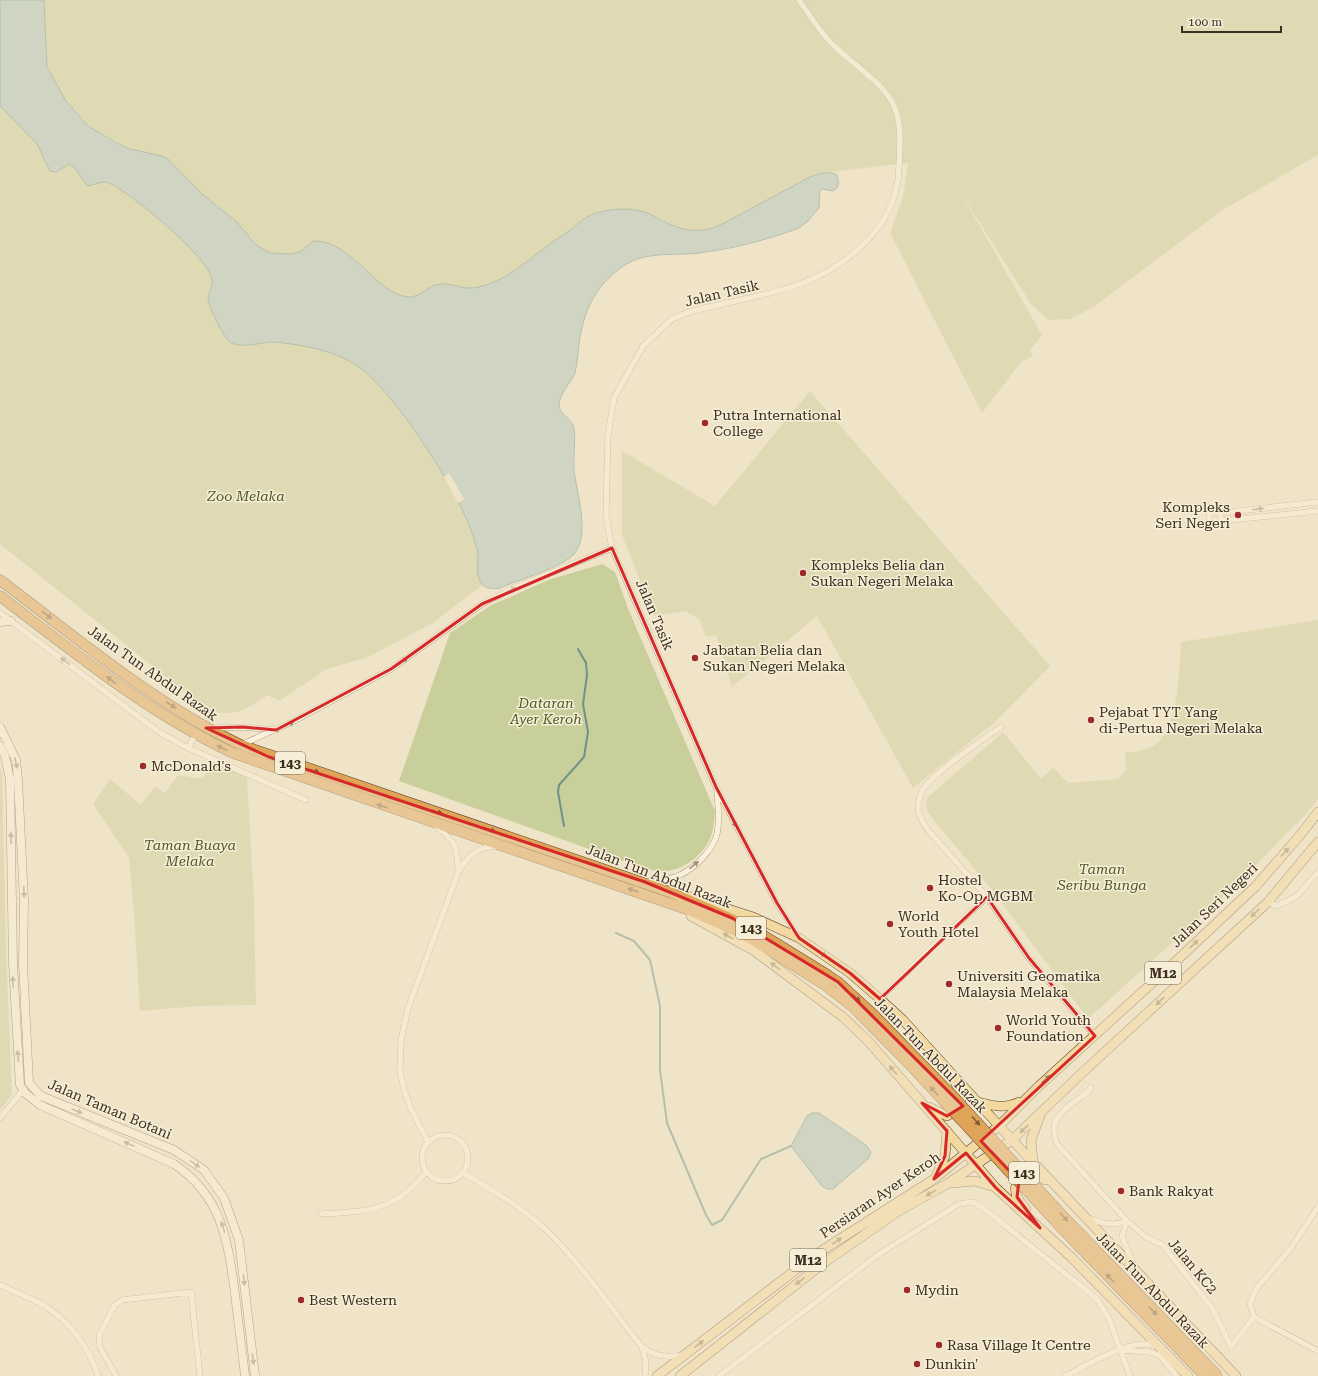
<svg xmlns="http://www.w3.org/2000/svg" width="1318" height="1376" font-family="'Roboto Serif',serif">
	<rect width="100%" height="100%" fill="#f0e4c8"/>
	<path fill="#c9cf9b" d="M24 0H1318V155L1221 211 1095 306 1071 319 1048 320 1031 304 961 193 1042 335 1030 350 1033 356 1021 362 982 413 890 233 903 197 908 163 821 173 712 229C677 235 673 221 644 212 630 208 613 210 599 212 585 215 579 223 569 231 550 245 530 261 510 273 496 282 478 291 461 288 454 287 445 283 438 284 427 287 422 296 411 297 382 300 351 239 313 241L300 252 291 254 270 253 261 248 254 244 237 222 201 193 177 168 130 149 88 126 66 101 47 67Z
		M0 56 78 151 412 355 506 567 433 623 368 657 327 669 279 701 268 695C242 711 236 719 205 708L0 544Z
		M810 391 1050 666 996 721 913 788 817 616 732 687 716 635 706 637 699 619 685 611 654 616 622 535V451L715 506Z
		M602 564 615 572 629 611 715 811C714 818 714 826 712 833 707 852 684 871 664 871 658 871 651 870 645 869L399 781 450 633 490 606 548 580Z
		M1318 620V799L1305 815 1241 880 1088 1019 993 891 928 813 926 803 928 797 1003 732 1041 779 1053 767 1068 783 1118 779 1126 770 1125 752C1137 752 1148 751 1157 743 1179 725 1179 669 1181 642Z
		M215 761 247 777 254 900 256 1005 199 1006 140 1011 134 913 129 858 93 804 110 779 141 805 155 786 165 793 178 775 202 779Z
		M0 769 2 773 6 952 12 1095 0 1110Z"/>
	<path fill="#a9c4bc" stroke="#6f938a" d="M0 0H44L47 67 66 101 88 126 117 143 130 149 162 156 168 159 201 193 237 222 254 243 261 248 270 253 291 254 300 252 313 241C351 239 376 294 408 297 421 298 428 284 441 284 452 283 462 289 473 288 503 284 528 260 551 243 557 239 563 235 569 231 579 223 584 217 596 213 610 209 630 207 644 212 651 214 657 218 663 221 688 233 702 234 726 222L810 177C818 174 829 170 837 175 839 182 840 187 833 191L823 189 820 190 819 208 807 222 799 228C767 240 732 249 699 253 675 256 646 251 625 265 598 283 586 305 580 337 578 348 578 361 575 373 571 383 559 394 559 405 559 415 572 417 574 429 576 442 573 456 574 469 576 492 591 535 574 554 563 567 518 580 500 588 495 589 486 589 482 584 474 575 480 560 477 549 468 514 447 479 427 449 411 424 383 385 359 367 337 351 301 344 273 342 261 342 240 350 229 341 223 336 208 306 208 298 209 292 213 285 212 279 208 257 130 192 109 183 102 180 95 185 87 186L76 169 69 164 56 172 50 171 37 144 0 106Z
		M812 1113H819L866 1145 871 1152 869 1158 833 1189H827L822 1186 791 1146 807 1116Z"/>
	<path fill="#f0e4c8" d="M449 473 464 499 458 503 444 477Z"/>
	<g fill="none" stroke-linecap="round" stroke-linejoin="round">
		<path stroke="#6f938a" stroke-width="2" d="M564 826 558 792 559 785 584 757 588 732 583 704 587 675 586 663 578 649
			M616 933 634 941 650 960 660 1006V1070L667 1123 706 1215 712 1225 722 1220 761 1159 791 1146"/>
		<defs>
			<path id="street" d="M1209 518a6 6 0 1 1 12 0a6 6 0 1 1-12 0Z
				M1220 513 1318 502
				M1221 521 1318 511
				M0 613 159 732 188 748 306 800
				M1001 727C984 738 932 774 922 791 920 796 918 803 918 808 918 816 924 824 928 830L987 897 1029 958 1095 1036
				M212 728 243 727 276 730
				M243 744 292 722 391 669 482 604 514 588 612 548
				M188 748 196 734
				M436 826C455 842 458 845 458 870
				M647 882C659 881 670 880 680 875 695 868 713 850 717 834 720 820 718 806 717 791
				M1268 902 1277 906 1297 896 1318 872
				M798 936 777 903 716 787 612 548 606 516 608 436 614 398 643 346 672 319 686 313C755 293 821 294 872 235 889 216 899 191 899 166 900 147 902 123 894 106 884 83 849 61 832 44 819 31 809 14 799 0
				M880 999 934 945 987 897
				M1091 1087 1089 1091C1070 1106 1045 1116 1057 1144L1127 1221 1146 1237 1163 1245 1212 1308 1231 1347 1254 1317 1250 1304 1256 1289 1291 1248 1318 1207
				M0 1118 24 1089
				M422 1158a23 23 0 1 1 46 0a23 23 0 1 1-46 0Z
				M428 1142 411 1109 404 1090 400 1070 401 1040 408 1008 458 873C467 856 476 848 495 846
				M463 1173C491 1189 520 1206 544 1228 581 1263 610 1307 642 1347 655 1356 666 1358 683 1355
				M321 1214C367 1211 395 1212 426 1172
				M1088 1218C1102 1223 1113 1227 1127 1221
				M1127 1221 1122 1236 1133 1264
				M0 1285C15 1292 31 1298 45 1306 69 1321 90 1349 98 1376
				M1254 1317 1318 1351
				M642 1347 646 1362 645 1376
				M1121 1350 1150 1352 1159 1355 1177 1376
				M116 1376 100 1347 99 1336 114 1306 122 1300 191 1292 200 1376
				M719 1376 879 1254 959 1204 973 1202 982 1207 1097 1299 1109 1319 1130 1376
				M1065 1376C1087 1366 1132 1336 1156 1346"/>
			<path id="secondary" d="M0 622 11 621
				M0 727 16 760 18 780 24 901 23 963 29 1083 41 1096 174 1150 204 1170 224 1198 239 1240 255 1376
				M0 746 5 756 10 780 13 964 20 1085 25 1093 40 1105 174 1164C222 1196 228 1241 235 1294 238 1321 242 1349 245 1376"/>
			<path id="primary" d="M685 895 753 917 799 938 850 973 880 999 903 1020 1012 1140 1236 1376
				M691 916 753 950 843 1017 869 1042 996 1188 1071 1257 1188 1376
				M978 1102C993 1106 1005 1109 1019 1102
				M929 1107 947 1116 958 1109 962 1096 954 1079
				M1033 1163 1031 1140 1041 1113
				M937 1174 945 1156 947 1131
				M951 1183 975 1181 995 1187
				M1026 1209C1024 1206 1019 1201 1017 1197 1010 1178 1029 1167 1045 1180
				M657 1376 815 1255 934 1179 999 1126 1039 1086 1173 964 1256 886 1301 834 1318 812
				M680 1376 821 1265 897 1212 947 1184 1012 1140 1083 1072 1268 902 1318 842"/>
			<path id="highway" d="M0 580C77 638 153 703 241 745L670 892 750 927 826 974
				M0 596C75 653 148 713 233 753L689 910 745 935 822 983"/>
		</defs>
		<use href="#street" stroke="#8d765c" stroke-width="6"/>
		<use href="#secondary" stroke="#6f573f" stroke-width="9"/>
		<use href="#primary" stroke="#5b4430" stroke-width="10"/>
		<use href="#highway" stroke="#5b4430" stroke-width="11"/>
		<use href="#street" stroke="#faf1dc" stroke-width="5.5"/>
		<use href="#secondary" stroke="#faf1dc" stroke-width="8"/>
		<use href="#primary" stroke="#f3d9a0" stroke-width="9"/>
		<use href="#highway" stroke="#e0a458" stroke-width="10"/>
		<defs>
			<path id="highway-bridge" d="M826 974 838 982 874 1015 951 1094 1061 1214 1218 1376
				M822 983 852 1006 912 1067 1070 1237 1205 1376"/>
		</defs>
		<use href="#highway-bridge" stroke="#5b4430" stroke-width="11" stroke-linecap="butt"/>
		<use href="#highway-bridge" stroke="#e0a458" stroke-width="10"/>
	</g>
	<defs><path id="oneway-solid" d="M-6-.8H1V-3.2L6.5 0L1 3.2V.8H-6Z"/></defs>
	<g fill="#9c907e">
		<use href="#oneway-solid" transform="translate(1258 509) rotate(-6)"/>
		<use href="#oneway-solid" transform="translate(511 590) rotate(-26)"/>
		<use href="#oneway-solid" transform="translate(65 661) rotate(-143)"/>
		<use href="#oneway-solid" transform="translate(403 661) rotate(-36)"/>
		<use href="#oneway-solid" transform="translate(289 724) rotate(-27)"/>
		<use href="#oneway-solid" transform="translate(16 763) rotate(78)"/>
		<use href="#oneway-solid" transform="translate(734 822) rotate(63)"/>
		<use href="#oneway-solid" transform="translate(11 838) rotate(-92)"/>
		<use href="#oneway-solid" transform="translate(694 865) rotate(-40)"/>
		<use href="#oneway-solid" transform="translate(24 892) rotate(87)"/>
		<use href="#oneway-solid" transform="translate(13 982) rotate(-93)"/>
		<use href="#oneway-solid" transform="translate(18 1056) rotate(-94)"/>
		<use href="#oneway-solid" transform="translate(77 1111) rotate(23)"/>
		<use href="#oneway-solid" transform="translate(129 1144) rotate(-157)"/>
		<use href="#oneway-solid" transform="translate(195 1164) rotate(35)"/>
		<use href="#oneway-solid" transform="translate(223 1227) rotate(-108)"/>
		<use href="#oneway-solid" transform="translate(244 1280) rotate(83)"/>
		<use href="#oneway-solid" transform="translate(253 1359) rotate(83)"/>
	</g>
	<g fill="#7e5d36">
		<use href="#oneway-solid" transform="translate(47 615) rotate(37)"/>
		<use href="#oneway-solid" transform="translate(111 680) rotate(-143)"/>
		<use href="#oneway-solid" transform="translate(171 705) rotate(33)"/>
		<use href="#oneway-solid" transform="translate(222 748) rotate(-154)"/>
		<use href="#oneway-solid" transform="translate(314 771) rotate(18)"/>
		<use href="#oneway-solid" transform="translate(382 806) rotate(-161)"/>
		<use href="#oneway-solid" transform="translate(437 812) rotate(19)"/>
		<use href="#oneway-solid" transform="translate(490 830) rotate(19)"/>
		<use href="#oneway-solid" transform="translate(633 890) rotate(-161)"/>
		<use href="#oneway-solid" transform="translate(856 998) rotate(43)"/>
		<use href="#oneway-solid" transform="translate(934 1091) rotate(-133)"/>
		<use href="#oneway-solid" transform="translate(976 1121) rotate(48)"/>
		<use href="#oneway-solid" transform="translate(1064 1217) rotate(47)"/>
		<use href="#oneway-solid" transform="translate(1110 1278) rotate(-134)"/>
		<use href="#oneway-solid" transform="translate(1153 1311) rotate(45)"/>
	</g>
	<g fill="#988460">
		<use href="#oneway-solid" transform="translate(1285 852) rotate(-48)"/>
		<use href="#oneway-solid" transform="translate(1255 913) rotate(137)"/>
		<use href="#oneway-solid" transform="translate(728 936) rotate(-150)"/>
		<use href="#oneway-solid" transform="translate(1194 944) rotate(-44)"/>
		<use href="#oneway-solid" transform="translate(822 953) rotate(34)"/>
		<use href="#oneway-solid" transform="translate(775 966) rotate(-144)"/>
		<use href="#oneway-solid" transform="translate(1160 1001) rotate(137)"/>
		<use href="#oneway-solid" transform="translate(893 1070) rotate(-131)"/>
		<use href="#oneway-solid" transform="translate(1046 1079) rotate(-42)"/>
		<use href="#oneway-solid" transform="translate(1024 1129) rotate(136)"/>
		<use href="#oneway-solid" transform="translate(931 1193) rotate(150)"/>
		<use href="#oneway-solid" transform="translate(837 1241) rotate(-34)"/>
		<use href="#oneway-solid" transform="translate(800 1281) rotate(143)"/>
		<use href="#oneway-solid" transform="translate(699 1344) rotate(-38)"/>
	</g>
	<path d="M0 0H1318V1376H0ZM612 548 716 787 777 903 799 938 850 973 880 999 987 897 1029 958 1095 1036 981 1141 1019 1181 1017 1197 1040 1228 996 1188 966 1153 934 1179 945 1156 947 1131 922 1103 947 1116 963 1106 838 982 732 918 645 882 269 757 206 728 243 727 276 730 391 669 482 604Z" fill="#f0e4c8" fill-opacity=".55" fill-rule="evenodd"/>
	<path fill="none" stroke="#d62828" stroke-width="3" stroke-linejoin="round" d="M612 548 716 787 777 903 799 938 850 973 880 999 987 897 1029 958 1095 1036 981 1141 1019 1181 1017 1197 1040 1228 996 1188 966 1153 934 1179 945 1156 947 1131 922 1103 947 1116 963 1106 838 982 732 918 645 882 269 757 206 728 243 727 276 730 391 669 482 604Z"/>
	<g fill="#9e2a2b" stroke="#f7eed8" stroke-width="1.5">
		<circle cx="705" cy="423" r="4"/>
		<circle cx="1238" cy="515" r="4"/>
		<circle cx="803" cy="573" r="4"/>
		<circle cx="695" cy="658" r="4"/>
		<circle cx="1091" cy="720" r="4"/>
		<circle cx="143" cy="766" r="4"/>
		<circle cx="930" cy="888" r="4"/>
		<circle cx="890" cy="924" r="4"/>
		<circle cx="949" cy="984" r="4"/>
		<circle cx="998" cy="1028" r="4"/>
		<circle cx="1121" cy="1191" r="4"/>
		<circle cx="907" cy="1290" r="4"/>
		<circle cx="301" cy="1300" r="4"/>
		<circle cx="939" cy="1345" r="4"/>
		<circle cx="917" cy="1364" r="4"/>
	</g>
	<g text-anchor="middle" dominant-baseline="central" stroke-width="3" stroke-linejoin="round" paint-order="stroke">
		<g fill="#f7eed8" stroke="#756857" stroke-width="1">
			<rect x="275" y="752" width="30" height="22" rx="3"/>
			<rect x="736" y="917" width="30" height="22" rx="3"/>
			<rect x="1145" y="962" width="36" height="22" rx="3"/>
			<rect x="1009" y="1162" width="30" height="22" rx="3"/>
			<rect x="790" y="1249" width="36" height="22" rx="3"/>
		</g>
		<g font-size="13" font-weight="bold" fill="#3d2e20">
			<text x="290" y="763">143</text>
			<text x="751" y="928">143</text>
			<text x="1163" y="973">M12</text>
			<text x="1024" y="1173">143</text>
			<text x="808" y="1260">M12</text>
		</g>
		<g font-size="14" fill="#3d2e20" stroke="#f7eed8">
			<text transform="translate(722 293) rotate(-13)">Jalan Tasik</text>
			<text transform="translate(655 615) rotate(67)">Jalan Tasik</text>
			<text transform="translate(153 673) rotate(35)">Jalan Tun Abdul Razak</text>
			<text transform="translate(659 876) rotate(21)">Jalan Tun Abdul Razak</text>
			<text transform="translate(1214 905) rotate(-44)">Jalan Seri Negeri</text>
			<text transform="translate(931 1055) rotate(46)">Jalan Tun Abdul Razak</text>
			<text transform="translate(110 1109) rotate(23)">Jalan Taman Botani</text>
			<text transform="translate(880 1195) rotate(-34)">Persiaran Ayer Keroh</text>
			<text transform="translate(1193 1266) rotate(50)">Jalan KC2</text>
			<text transform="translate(1153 1290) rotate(46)">Jalan Tun Abdul Razak</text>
		</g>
		<g font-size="14" fill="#3d2e20" stroke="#f7eed8" text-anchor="start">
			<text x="713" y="415">Putra International<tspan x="713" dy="16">College</tspan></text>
			<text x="1230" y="507" text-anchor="end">Kompleks<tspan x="1230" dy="16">Seri Negeri</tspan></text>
			<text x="811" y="565">Kompleks Belia dan<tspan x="811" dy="16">Sukan Negeri Melaka</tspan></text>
			<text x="703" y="650">Jabatan Belia dan<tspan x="703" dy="16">Sukan Negeri Melaka</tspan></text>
			<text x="1099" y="712">Pejabat TYT Yang<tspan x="1099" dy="16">di-Pertua Negeri Melaka</tspan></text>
			<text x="151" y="766">McDonald's</text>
			<text x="938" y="880">Hostel<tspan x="938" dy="16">Ko-Op MGBM</tspan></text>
			<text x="898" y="916">World<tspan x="898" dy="16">Youth Hotel</tspan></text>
			<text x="957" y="976">Universiti Geomatika<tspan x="957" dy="16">Malaysia Melaka</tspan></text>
			<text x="1006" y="1020">World Youth<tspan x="1006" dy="16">Foundation</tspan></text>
			<text x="1129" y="1191">Bank Rakyat</text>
			<text x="915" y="1290">Mydin</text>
			<text x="309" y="1300">Best Western</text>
			<text x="947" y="1345">Rasa Village It Centre</text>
			<text x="925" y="1364">Dunkin'</text>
		</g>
		<g font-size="14" font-style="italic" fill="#4d5a26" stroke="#f7eed8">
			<text x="246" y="496">Zoo Melaka</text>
			<text x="546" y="703">Dataran<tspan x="546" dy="16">Ayer Keroh</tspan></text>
			<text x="190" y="845">Taman Buaya<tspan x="190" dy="16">Melaka</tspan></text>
			<text x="1102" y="869">Taman<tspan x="1102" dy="16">Seribu Bunga</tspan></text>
		</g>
	</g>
	<path d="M1182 26v6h99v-6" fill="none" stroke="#3d2e20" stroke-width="2"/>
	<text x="1188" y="26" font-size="12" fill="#3d2e20" stroke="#f7eed8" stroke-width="3" paint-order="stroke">100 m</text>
</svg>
